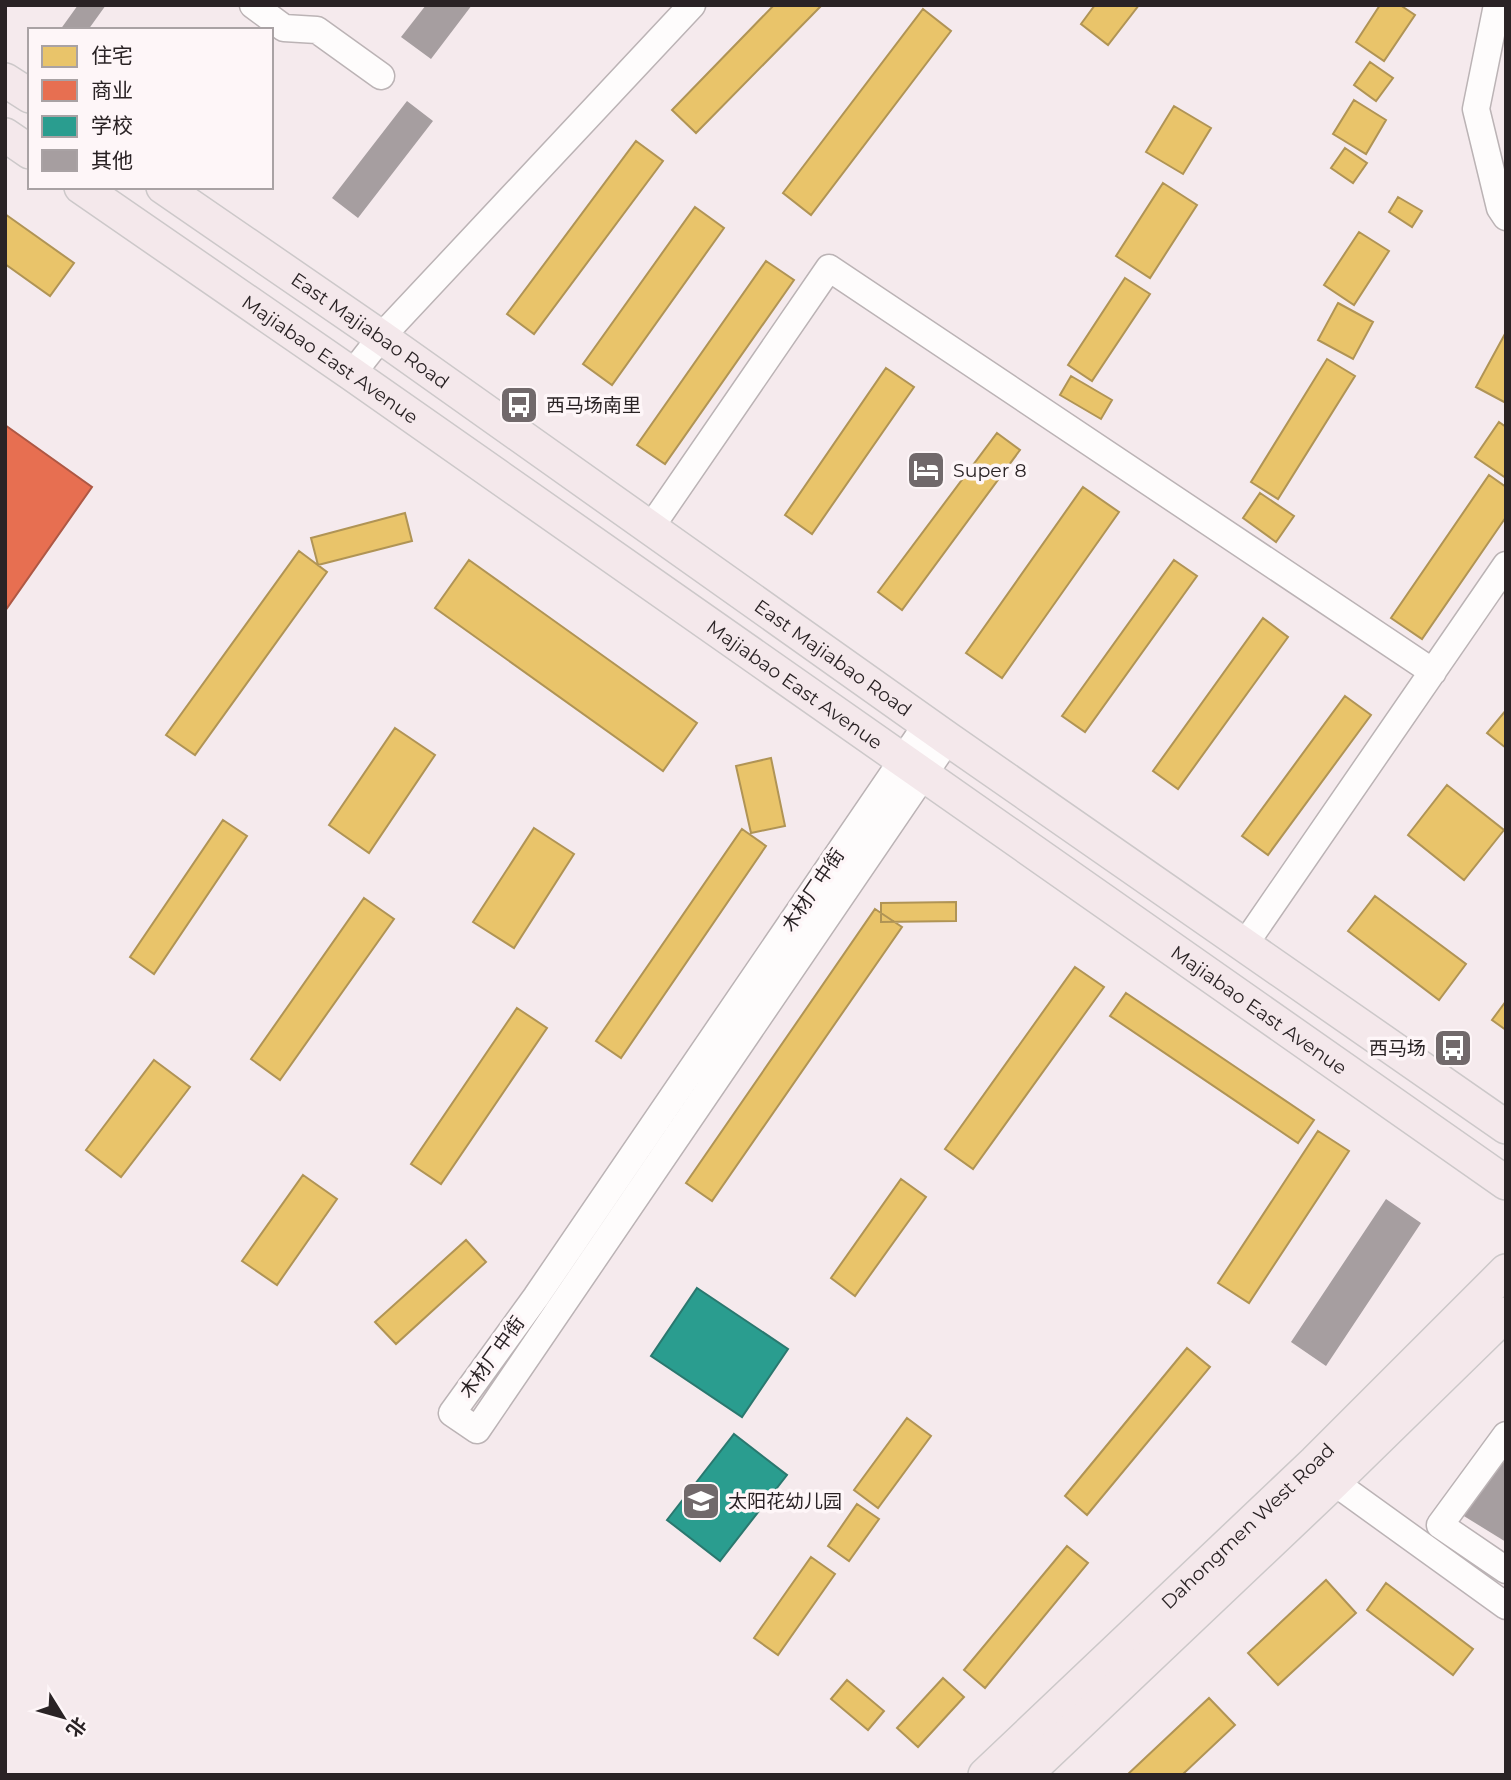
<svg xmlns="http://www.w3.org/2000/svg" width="1511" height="1780" font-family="Montserrat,'Noto Sans SC',sans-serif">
	<rect width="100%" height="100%" fill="#f5eaed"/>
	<path fill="#e9c46a" stroke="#b09455" stroke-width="2" d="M774 5H822L696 133 672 110Z
		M1095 5H1139L1108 45 1081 24Z
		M1380 5H1400L1415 15 1384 61 1356 42Z
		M923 9 951 31 811 215 783 193Z
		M1370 62 1393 78 1376 101 1354 85Z
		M1354 100 1386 120 1366 154 1333 134Z
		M1174 106 1211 128 1183 174 1146 152Z
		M636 141 663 161 534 334 507 314Z
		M1345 148 1367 163 1353 183 1331 168Z
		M1163 183 1197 205 1150 278 1116 256Z
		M1398 197 1422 211 1412 227 1389 212Z
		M695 207 724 228 612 385 583 364Z
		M5 214 74 263 50 296 5 264Z
		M1359 232 1389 251 1354 305 1324 285Z
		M766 261 794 280 665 464 637 445Z
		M1125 278 1150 294 1092 381 1068 365Z
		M1338 303 1373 322 1353 359 1318 340Z
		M1506 332V403L1476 387Z
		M1327 359 1355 376 1278 499 1251 482Z
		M886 368 914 387 812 534 785 515Z
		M1071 376 1112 400 1101 419 1060 395Z
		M1499 422 1506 427V478L1475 457Z
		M997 433 1020 450 902 610 878 592Z
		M1489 475 1506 487V517L1422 639 1391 618Z
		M1083 487 1119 512 1002 678 966 653Z
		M1260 493 1294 516 1276 542 1243 518Z
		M405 513 412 541 318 565 311 538Z
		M299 551 327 572 195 755 166 735Z
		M469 560 697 723 663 771 435 608Z
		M1174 560 1197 576 1085 732 1062 716Z
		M1263 618 1288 637 1178 789 1153 771Z
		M1345 696 1371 715 1268 855 1242 836Z
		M1506 710V748L1487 733Z
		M395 728 435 755 369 853 329 825Z
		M771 758 785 826 751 833 736 766Z
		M1447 785 1504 830 1464 880 1408 835Z
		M223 820 247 836 154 974 130 957Z
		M534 828 574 854 514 948 473 922Z
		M742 829 766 846 621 1058 596 1041Z
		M1375 896 1466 964 1439 1000 1348 931Z
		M364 898 394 919 280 1080 251 1059Z
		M956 902V921L881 922V903Z
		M875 909 902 927 712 1201 686 1183Z
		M1075 967 1104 987 973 1169 945 1149Z
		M1126 993 1314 1120 1298 1143 1110 1016Z
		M1506 1001V1030L1492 1020Z
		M517 1008 547 1028 441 1184 411 1164Z
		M154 1060 190 1087 121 1177 86 1150Z
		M1318 1131 1349 1151 1249 1303 1218 1283Z
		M303 1175 337 1199 277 1285 242 1261Z
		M901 1179 926 1197 855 1296 831 1278Z
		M466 1240 486 1262 396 1344 375 1322Z
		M1187 1348 1210 1367 1087 1515 1065 1496Z
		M907 1418 931 1436 878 1508 854 1490Z
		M857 1504 879 1519 849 1561 828 1546Z
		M1067 1546 1088 1563 985 1688 964 1670Z
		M811 1557 835 1574 778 1655 754 1638Z
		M1326 1580 1356 1613 1278 1685 1248 1653Z
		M1386 1583 1473 1649 1453 1675 1367 1610Z
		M943 1678 964 1697 918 1747 897 1728Z
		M847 1680 884 1711 868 1730 831 1699Z
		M1209 1698 1235 1725 1182 1775H1127Z"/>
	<path fill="#e76f51" stroke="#ae5844" stroke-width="2" d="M5 425 92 487 5 611Z"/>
	<path fill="#2a9d8f" stroke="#2a786f" stroke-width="2" d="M697 1288 788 1349 742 1417 651 1356Z
		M734 1434 787 1475 720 1561 667 1520Z"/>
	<path fill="#a69ea0" d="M78 5H106L88 30H60Z
		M426 5H472L431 59 401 37Z
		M407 101 433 121 358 218 332 198Z
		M1386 1199 1421 1223 1326 1366 1291 1342Z
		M1506 1447V1542L1459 1513Z"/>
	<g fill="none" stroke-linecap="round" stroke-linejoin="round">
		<defs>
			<path id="minor" d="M253 5 284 28 317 30 381 76
				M1497 5 1476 109 1500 208 1506 217
				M352 374 381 337 692 5
				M651 527 829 268 1433 672
				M927 724 536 1297 452 1413 477 1430 948 739
				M1245 944 1506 565
				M1506 1435 1440 1525 1506 1570
				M1334 1482 1506 1606"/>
			<g id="major">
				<path d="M5 80 30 96"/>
				<path d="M5 135 30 152"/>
				<path id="s1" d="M81 187 352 374 1506 1183"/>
				<path id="s2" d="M163 187 381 337 948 739 1506 1127"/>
				<path id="s3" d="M985 1775 1315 1462 1506 1271"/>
				<path d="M1025 1775 1334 1482 1506 1314"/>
			</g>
		</defs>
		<use href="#minor" stroke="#bbb3b5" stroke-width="29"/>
		<use href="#major" stroke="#ccc8c9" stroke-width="36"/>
		<use href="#minor" stroke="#fefcfc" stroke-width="26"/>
		<use href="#major" stroke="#f4e8eb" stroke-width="33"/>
	</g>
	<defs>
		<symbol id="bus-square" viewBox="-11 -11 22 22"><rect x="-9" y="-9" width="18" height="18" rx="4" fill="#71696b" stroke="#fef6f8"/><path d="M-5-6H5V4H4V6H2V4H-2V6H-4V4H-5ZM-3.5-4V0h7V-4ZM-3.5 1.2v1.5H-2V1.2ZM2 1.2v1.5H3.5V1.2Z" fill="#fff"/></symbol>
		<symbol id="hotel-square" viewBox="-11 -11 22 22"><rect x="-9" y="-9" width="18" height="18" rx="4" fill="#71696b" stroke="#fef6f8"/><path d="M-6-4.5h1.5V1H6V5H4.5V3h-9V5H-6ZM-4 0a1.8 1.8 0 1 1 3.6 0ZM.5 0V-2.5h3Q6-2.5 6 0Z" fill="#fff"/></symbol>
		<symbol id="school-square" viewBox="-11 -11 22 22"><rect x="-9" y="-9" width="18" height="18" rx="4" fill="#71696b" stroke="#fef6f8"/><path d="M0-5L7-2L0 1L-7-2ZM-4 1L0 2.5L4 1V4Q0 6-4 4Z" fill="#fff"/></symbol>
	</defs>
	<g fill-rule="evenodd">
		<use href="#bus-square" x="497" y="383" width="44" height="44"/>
		<use href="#hotel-square" x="904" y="448" width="44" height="44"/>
		<use href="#bus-square" x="1431" y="1026" width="44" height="44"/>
		<use href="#school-square" x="679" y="1479" width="44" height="44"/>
	</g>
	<g text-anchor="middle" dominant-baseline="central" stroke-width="7" stroke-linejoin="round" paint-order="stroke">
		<g font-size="19" fill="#2a2325" stroke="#fef6f8">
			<text stroke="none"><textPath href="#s2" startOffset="252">East Majiabao Road</textPath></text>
			<text stroke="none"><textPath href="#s1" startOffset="303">Majiabao East Avenue</textPath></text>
			<text stroke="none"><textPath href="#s2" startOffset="819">East Majiabao Road</textPath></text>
			<text stroke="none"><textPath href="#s1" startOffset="870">Majiabao East Avenue</textPath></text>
			<text transform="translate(813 890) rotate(-56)">木材厂中街</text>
			<text stroke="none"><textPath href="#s1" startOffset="1437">Majiabao East Avenue</textPath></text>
			<text transform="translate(492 1357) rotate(-54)">木材厂中街</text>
			<text stroke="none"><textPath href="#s3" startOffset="362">Dahongmen West Road</textPath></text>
		</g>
		<g font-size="19" fill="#2a2325" stroke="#fef6f8" text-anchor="start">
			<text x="546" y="405">西马场南里</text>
			<text x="953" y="470">Super 8</text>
			<text x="1426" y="1048" text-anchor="end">西马场</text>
			<text x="728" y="1501">太阳花幼儿园</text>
		</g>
	</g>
	<rect width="1511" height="1780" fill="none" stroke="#2a2325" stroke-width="14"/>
	<rect x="28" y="28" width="245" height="161" fill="#fef6f8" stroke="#a9a2a4" stroke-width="2"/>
	<rect x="42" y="46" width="35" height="21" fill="#e9c46a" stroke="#a9a2a4" stroke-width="2"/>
	<text x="91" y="63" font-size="21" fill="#2a2325">住宅</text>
	<rect x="42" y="80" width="35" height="21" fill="#e76f51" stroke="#a9a2a4" stroke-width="2"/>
	<text x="91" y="98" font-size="21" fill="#2a2325">商业</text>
	<rect x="42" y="116" width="35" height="21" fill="#2a9d8f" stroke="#a9a2a4" stroke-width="2"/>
	<text x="91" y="133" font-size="21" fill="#2a2325">学校</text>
	<rect x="42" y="150" width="35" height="21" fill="#a69ea0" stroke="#a9a2a4" stroke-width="2"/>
	<text x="91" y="168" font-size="21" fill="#2a2325">其他</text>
	<g transform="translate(63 1717) rotate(127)" stroke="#fef6f8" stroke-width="5" paint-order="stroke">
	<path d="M0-5L12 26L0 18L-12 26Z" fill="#2a2325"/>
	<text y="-10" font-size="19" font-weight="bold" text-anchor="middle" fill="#2a2325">北</text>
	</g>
</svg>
